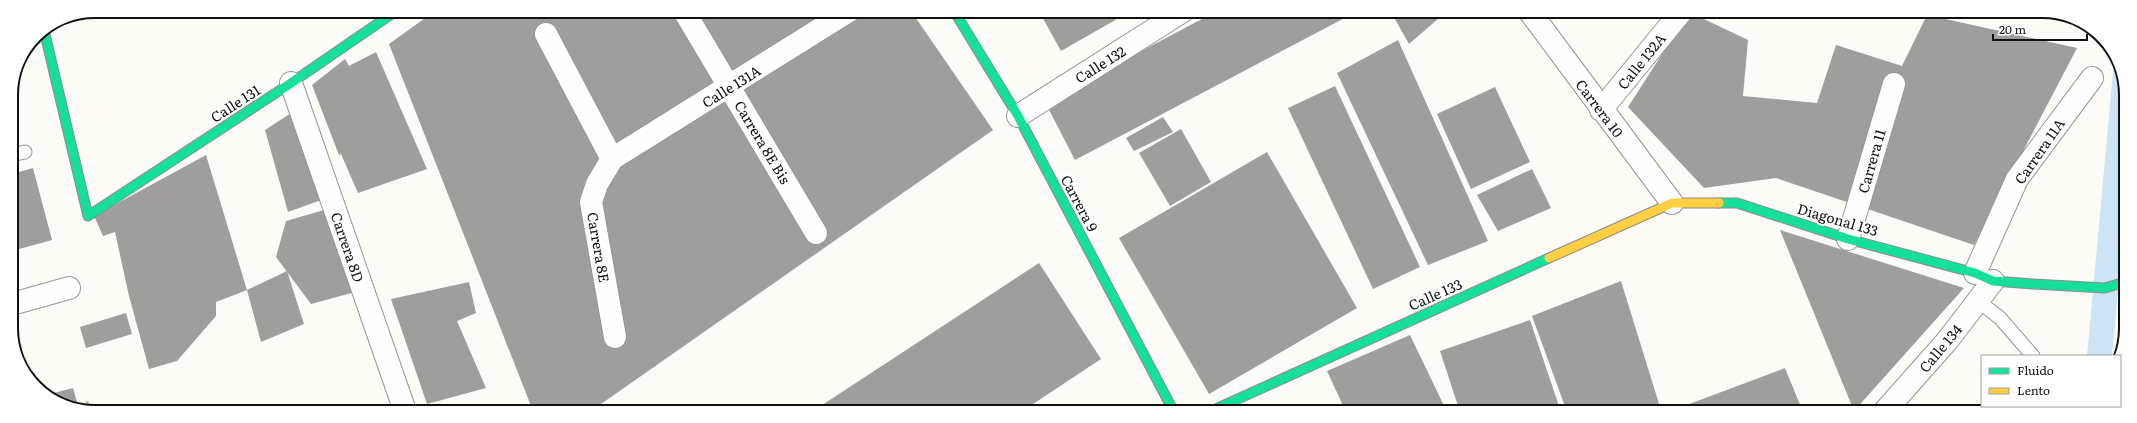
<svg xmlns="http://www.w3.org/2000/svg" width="2137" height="423" font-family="Literata,serif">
	<rect width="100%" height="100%" fill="#fcfbf6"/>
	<path fill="#cce4f6" d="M2114 61 2124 79 2125 214 2112 356H2087Z"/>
	<path fill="#a09e9b" d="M435 11H911L993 130 591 411H533L389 44Z
		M1039 11H1131L1061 51Z
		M1217 11H1358L1075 160 1045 102Z
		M1391 12H1446L1409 44Z
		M1689 12 1748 40 1743 96 1817 103 1836 45 1902 66 1927 15 2077 48 1974 245 1776 178 1704 188 1628 107Z
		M1398 40 1488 241 1428 265 1337 73Z
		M376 52 427 169 358 193 341 154 339 155 312 85 345 59 349 66Z
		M1335 86 1420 267 1373 289 1288 108Z
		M1495 87 1530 162 1471 189 1437 114Z
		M291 113 327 198 288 212 265 130Z
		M1163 117 1173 132 1134 151 1126 138Z
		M1181 129 1211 182 1170 206 1139 153Z
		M1267 152 1357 308 1209 394 1119 238Z
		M206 155 247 290 216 302V316L177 361 149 369 129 296 115 232 103 236 94 216Z
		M33 168 52 240 12 251V220L15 219 12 208V174Z
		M1532 169 1551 208 1498 231 1477 195Z
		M324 210 355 292 311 304 276 257 286 221Z
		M1780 230 1964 288 1854 411Z
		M1039 263 1101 359 1021 412 813 411Z
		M287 271 304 324 261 342 247 290Z
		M1621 281 1660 407 1647 412H1567L1532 316Z
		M469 282 476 313 457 321 486 388 427 404 391 299Z
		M126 313 132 334 86 348 80 327Z
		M1530 320 1561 412H1460L1440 351Z
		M1410 335 1447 412H1346L1327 371Z
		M1785 368 1803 412H1668Z
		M73 388 79 409 50 394Z
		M1153 404 1158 412H1140Z"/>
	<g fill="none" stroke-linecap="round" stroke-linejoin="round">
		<defs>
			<path id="lane" d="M11 155 25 152
				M1978 301 2000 318 2033 356
				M2037 412 2041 406"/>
			<path id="street" d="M684 11 816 233
				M1530 12 1672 203
				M546 34 612 159 597 184 591 202 615 337
				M291 83 405 411
				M1601 110 1681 12
				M1018 116 1183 11
				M612 159 849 11
				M1848 239 1894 84
				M1975 273 2017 179 2092 78
				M12 304 69 288
				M1884 412 1947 341 1993 281"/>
			<path id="fast" d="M954 11 1018 116 1174 412
				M44 30 88 216 291 83 396 11
				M1719 203H1737L1848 239 1975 273 1993 281 2033 284 2105 288 2125 282
				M1209 412 1549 258"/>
			<path id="slow" d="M1549 258 1672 203H1719"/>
		</defs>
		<use href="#lane" stroke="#969694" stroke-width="15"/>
		<use href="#street" stroke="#969694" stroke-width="24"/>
		<use href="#fast" stroke="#8d8c8a" stroke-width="11"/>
		<use href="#slow" stroke="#8d8c8a" stroke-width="11"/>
		<path stroke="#b9b9b8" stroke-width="2.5" stroke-dasharray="4 2" stroke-linecap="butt" d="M87 401 89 411"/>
		<use href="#lane" stroke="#fffefe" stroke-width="13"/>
		<use href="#street" stroke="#fffefe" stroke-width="22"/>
		<use href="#fast" stroke="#16e098" stroke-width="9"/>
		<use href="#slow" stroke="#ffcf43" stroke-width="9"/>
	</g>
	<g text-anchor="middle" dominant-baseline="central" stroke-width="4" stroke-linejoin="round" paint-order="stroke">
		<g font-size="14" fill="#101010" stroke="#fff">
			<text transform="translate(1641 61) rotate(-51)">Calle 132A</text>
			<text transform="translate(1100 64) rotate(-32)">Calle 132</text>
			<text transform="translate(731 86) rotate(-32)">Calle 131A</text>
			<text transform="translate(235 103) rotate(-33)">Calle 131</text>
			<text transform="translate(1600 108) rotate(53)">Carrera 10</text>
			<text transform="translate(763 142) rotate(59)">Carrera 8E Bis</text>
			<text transform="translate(2039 151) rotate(-55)">Carrera 11A</text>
			<text transform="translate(1871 161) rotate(-74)">Carrera 11</text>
			<text transform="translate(1080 203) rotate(62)">Carrera 9</text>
			<text transform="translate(1838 219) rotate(16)">Diagonal 133</text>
			<text transform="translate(348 247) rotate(71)">Carrera 8D</text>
			<text transform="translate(599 247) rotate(80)">Carrera 8E</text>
			<text transform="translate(1435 294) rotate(-24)">Calle 133</text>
			<text transform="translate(1940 348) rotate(-50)">Calle 134</text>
		</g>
	</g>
	<path d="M0 0H2137V423H0ZM95 18H2042A77 77 0 0 1 2119 95V328A77 77 0 0 1 2042 405H95A77 77 0 0 1 18 328V95A77 77 0 0 1 95 18Z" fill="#fff" fill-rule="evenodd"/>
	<path fill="none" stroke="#101010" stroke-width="2" d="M95 18H2042A77 77 0 0 1 2119 95V328A77 77 0 0 1 2042 405H95A77 77 0 0 1 18 328V95A77 77 0 0 1 95 18Z"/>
	<rect x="1981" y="355" width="140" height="52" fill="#ffffff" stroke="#9f9f9f"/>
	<rect x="1989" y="368" width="20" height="6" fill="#16e098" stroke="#9f9f9f"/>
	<text x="2017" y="375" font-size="12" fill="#101010">Fluido</text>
	<rect x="1989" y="388" width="20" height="6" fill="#ffcf43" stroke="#9f9f9f"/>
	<text x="2017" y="395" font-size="12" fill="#101010">Lento</text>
	<path d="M1993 34v6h94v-6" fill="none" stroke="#101010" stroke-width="2"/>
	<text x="1999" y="34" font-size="12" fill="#101010" stroke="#ffffff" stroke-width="3" paint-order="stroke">20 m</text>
</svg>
